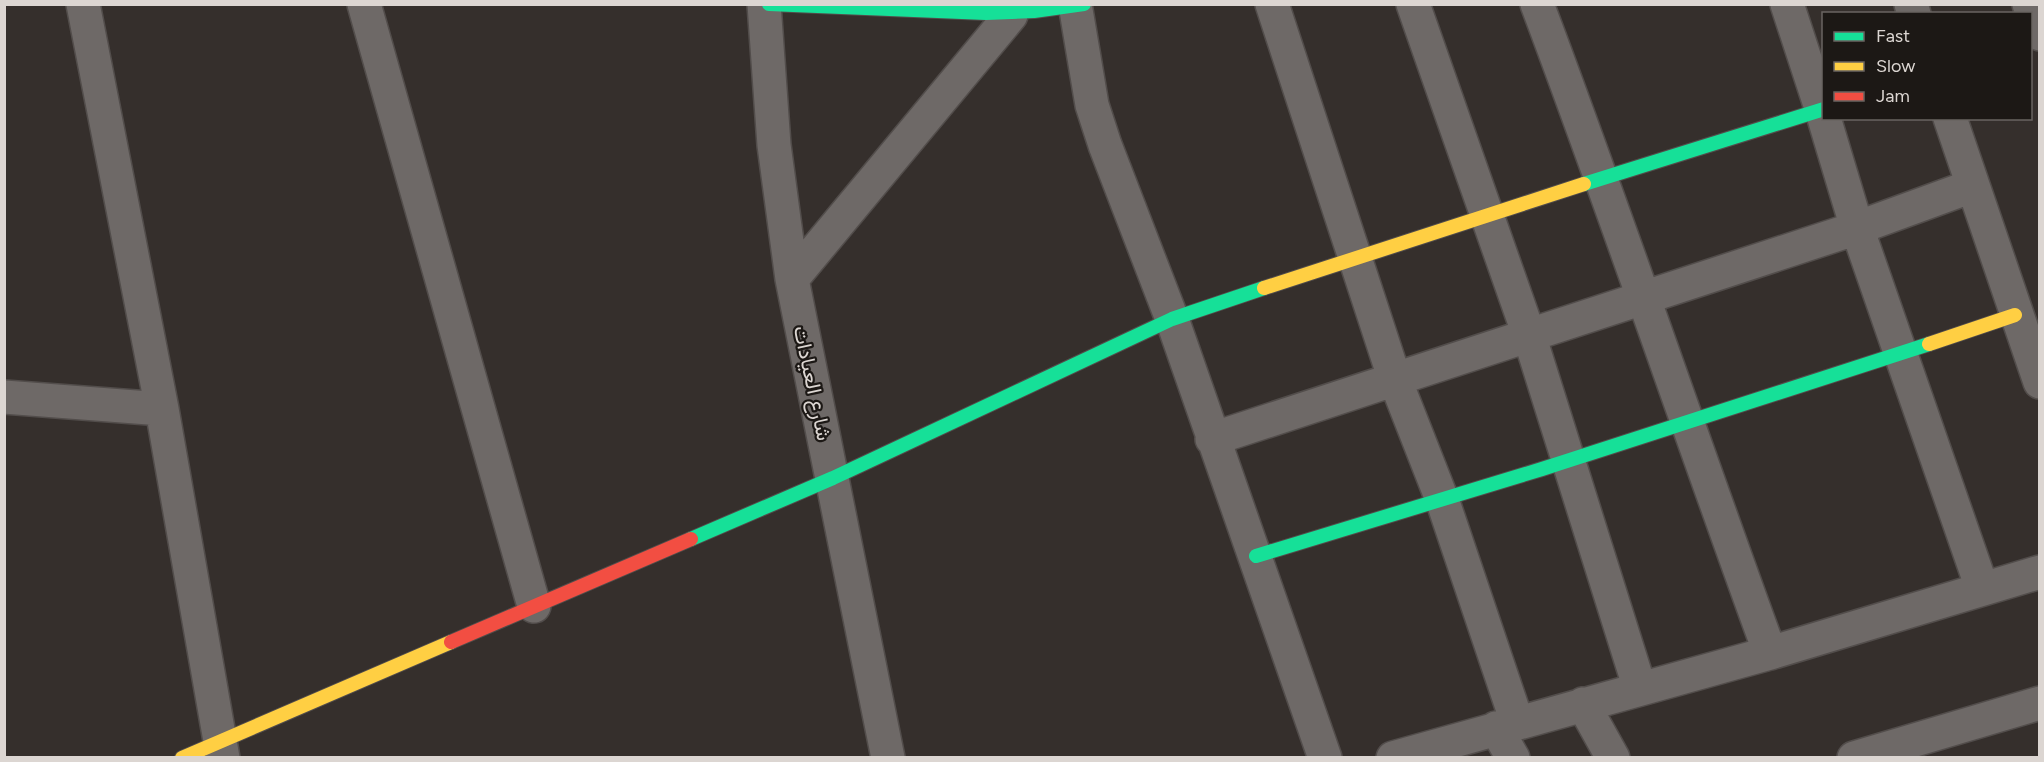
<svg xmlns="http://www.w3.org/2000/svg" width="2044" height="762" font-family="Figtree,Vazirmatn,sans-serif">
	<rect width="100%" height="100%" fill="#352f2c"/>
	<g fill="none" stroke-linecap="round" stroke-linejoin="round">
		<defs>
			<path id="street" d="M83 4 162 409 223 758
				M364 4 534 606
				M764 4 774 145 792 279 888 758
				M1075 4 1092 105 1105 145 1172 319 1325 758
				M1272 4 1394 377 1443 502 1517 722
				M1413 4 1529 335 1640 689
				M1537 4C1618 219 1691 437 1770 653
				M1787 4 1824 117
				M1911 4 1914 14
				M2029 4 2040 34
				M1824 118 1857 228 1982 588
				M1950 118 2040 382
				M792 279 1011 15
				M4 397 162 409
				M1212 439 1857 228 1972 186
				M1583 704 1613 758
				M1496 728 1513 758
				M1393 758 1770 653 2040 572
				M1854 758 2040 703"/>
			<path id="fast" d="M769 4 986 13 1034 11 1084 4
				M1584 184 1824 109
				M691 539 833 478 1172 319 1264 288
				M1256 556 1542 469 1929 344"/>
			<path id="slow" d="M1264 288 1584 184
				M1929 344 2015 315
				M182 758 451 642"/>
			<path id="jam" d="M451 642 691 539"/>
		</defs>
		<use href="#street" stroke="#524d4b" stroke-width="36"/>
		<use href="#fast" stroke="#524d4b" stroke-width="16"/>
		<use href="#slow" stroke="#524d4b" stroke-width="16"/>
		<use href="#jam" stroke="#524d4b" stroke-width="16"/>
		<use href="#street" stroke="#6e6967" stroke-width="33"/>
		<use href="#fast" stroke="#16e098" stroke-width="14"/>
		<use href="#slow" stroke="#ffcf43" stroke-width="14"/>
		<use href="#jam" stroke="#f24e42" stroke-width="14"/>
	</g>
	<g text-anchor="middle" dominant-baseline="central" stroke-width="4.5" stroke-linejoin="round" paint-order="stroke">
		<g font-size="21" fill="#dcd6d2" stroke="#1c1815">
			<text transform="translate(813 383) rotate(78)">شارع العيادات</text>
		</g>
	</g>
	<rect width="2044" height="762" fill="none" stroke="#dcd6d2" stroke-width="12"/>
	<rect x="1822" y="12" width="210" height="108" fill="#1c1815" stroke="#696461" stroke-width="1.5"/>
	<rect x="1834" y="32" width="30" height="9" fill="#16e098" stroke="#696461" stroke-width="1.5"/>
	<text x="1876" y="42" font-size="18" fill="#dcd6d2">Fast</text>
	<rect x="1834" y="62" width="30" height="9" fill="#ffcf43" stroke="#696461" stroke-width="1.5"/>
	<text x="1876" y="72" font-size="18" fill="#dcd6d2">Slow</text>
	<rect x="1834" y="92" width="30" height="9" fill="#f24e42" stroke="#696461" stroke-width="1.5"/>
	<text x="1876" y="102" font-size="18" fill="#dcd6d2">Jam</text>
</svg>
